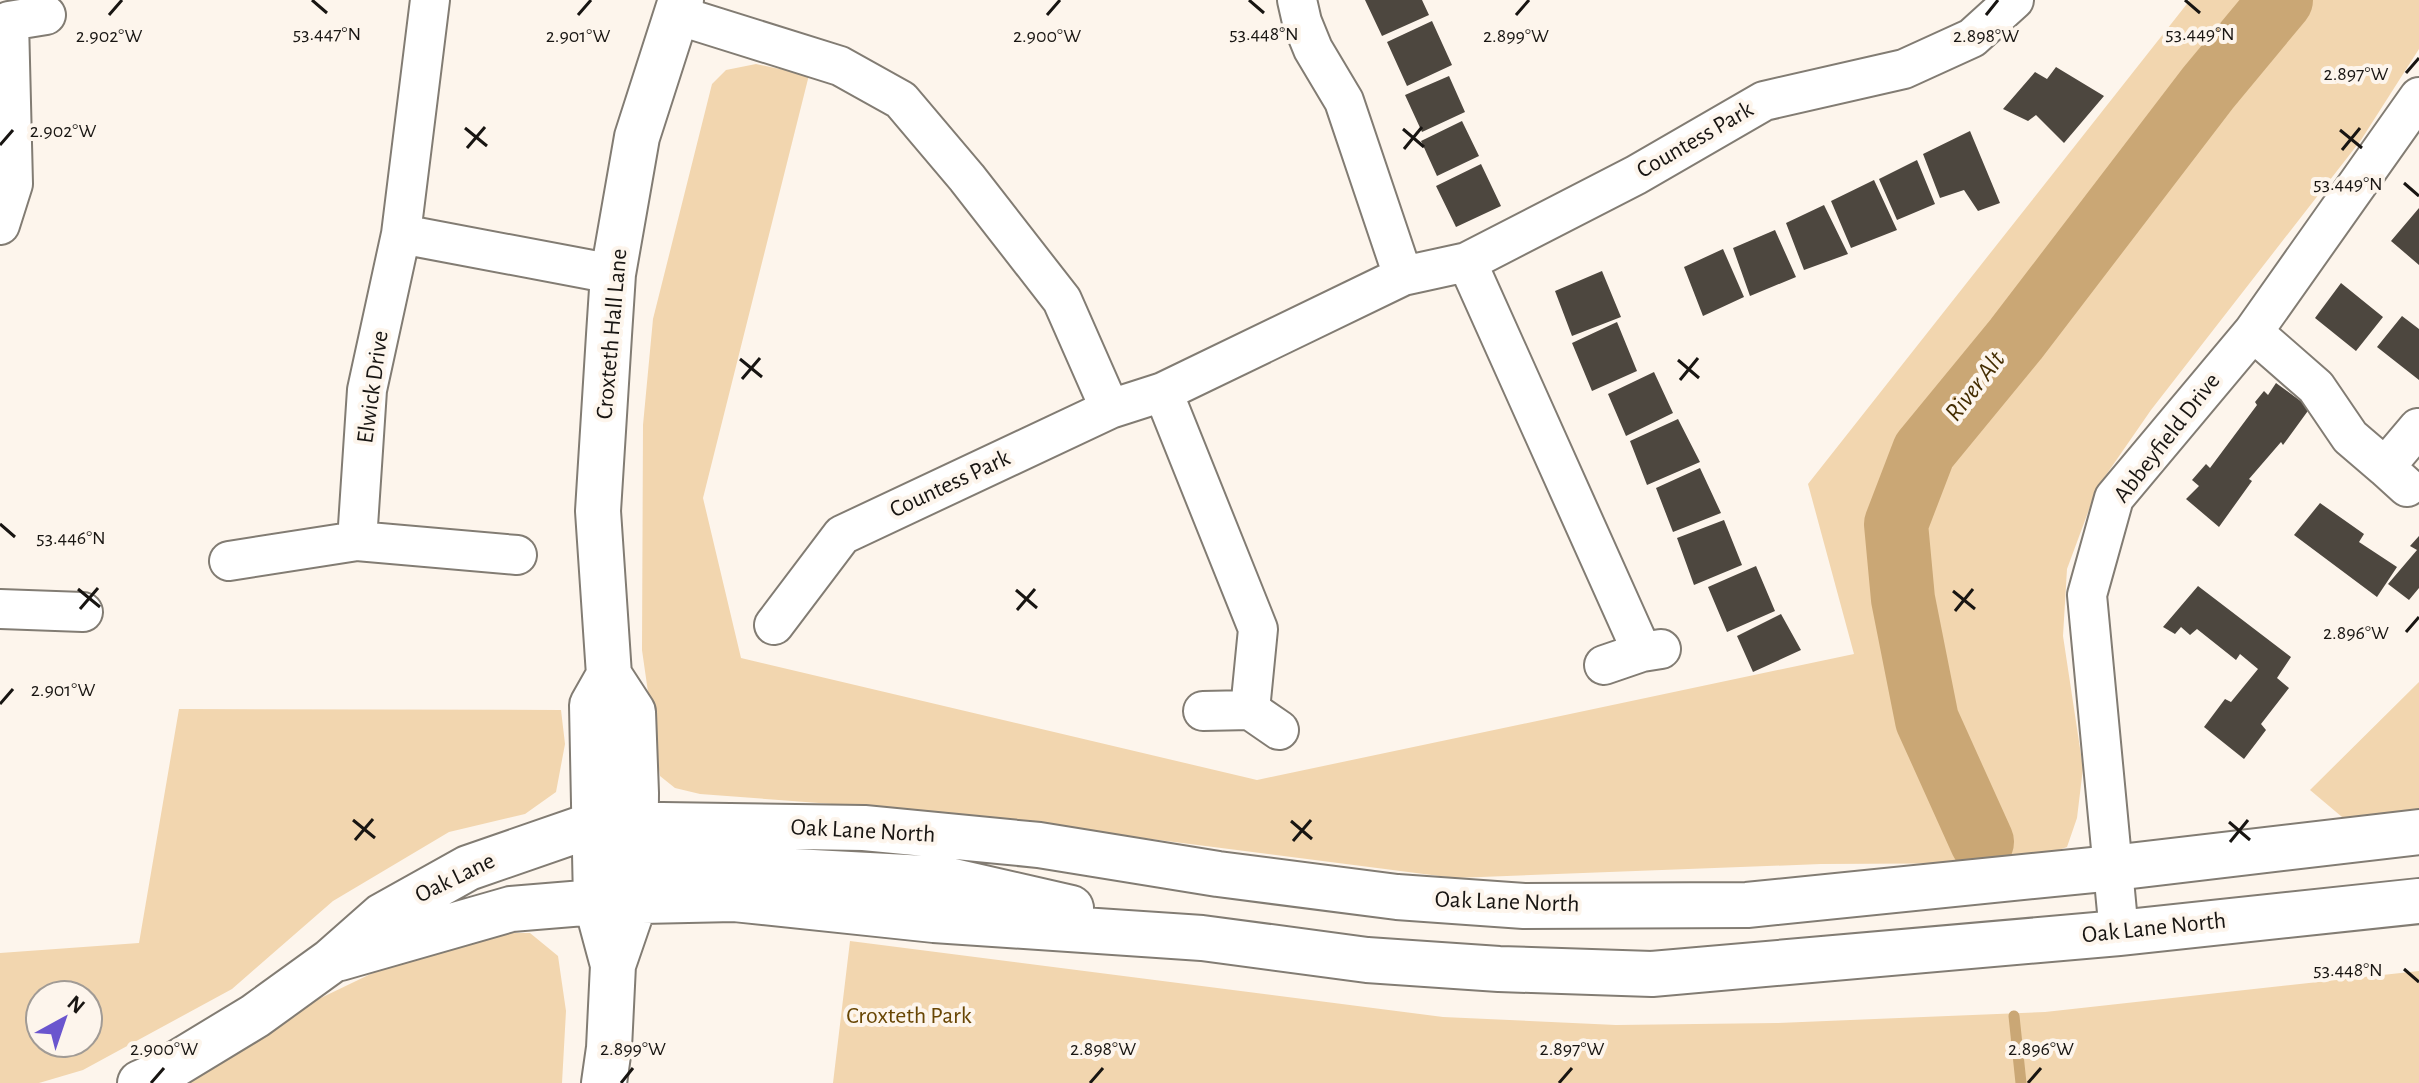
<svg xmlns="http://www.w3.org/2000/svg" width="2419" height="1083" font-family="'Alegreya Sans',sans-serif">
	<rect width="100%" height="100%" fill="#fdf5ec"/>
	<path fill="#f2d6af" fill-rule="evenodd" d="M2190 0H2419V49L2361 140 2151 410 2097 488 2067 569 2063 636 2083 768 2077 818 2067 847 2021 863 1821 864 1455 878 939 812 700 794 675 788 660 776 642 650 643 425 653 319 712 84 726 70 756 64 809 75 703 498 741 658 1257 780 1854 654 1808 484Z
		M2419 682V812L2348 822 2310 790Z
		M179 709 561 710 565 744 556 792 525 814 449 832 333 901 232 989 83 1070 39 1083H0V953L139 943ZM40 995H88V1043H40Z
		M485 933H530L558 956 566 1011 562 1083H188L302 1007 408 956Z
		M850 941 1443 1017 1616 1025 1777 1023 2045 1012 2419 971V1083H833Z"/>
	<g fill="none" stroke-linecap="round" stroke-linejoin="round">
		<path stroke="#caa775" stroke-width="11" d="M2014 1016 2021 1083"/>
		<path stroke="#caa775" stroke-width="64" d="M1982 842 1927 720 1903 599 1896 524 1924 451 2016 339 2208 88 2281 0"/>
	</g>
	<path fill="#4d473f" d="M1365 0H1422L1429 15 1382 36Z
		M1432 21 1452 65 1407 86 1387 42Z
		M2056 67 2104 96 2064 143 2036 115 2028 121 2003 109 2035 72 2047 79Z
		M1449 76 1465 112 1422 132 1405 95Z
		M1462 121 1479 156 1437 176 1421 141Z
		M1970 131 2000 203 1978 211 1964 190 1940 198 1923 154Z
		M1917 160 1935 204 1897 220 1879 179Z
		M1481 164 1501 206 1456 227 1436 186Z
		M1874 180 1897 230 1851 248 1831 201Z
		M1824 205 1848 254 1804 270 1786 223Z
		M2419 208V265L2391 241Z
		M1775 230 1796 277 1750 296 1733 248Z
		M1723 249 1744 297 1703 316 1684 267Z
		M1602 271 1621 317 1572 336 1555 291Z
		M2341 283 2383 317 2356 351 2315 318Z
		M2402 316 2419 329V380L2377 347Z
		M1617 322 1637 371 1592 391 1572 343Z
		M1654 372 1673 413 1626 436 1608 394Z
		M2276 383 2310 408 2283 445 2281 442 2249 479 2252 481 2219 527 2186 499 2199 486 2192 480 2206 464 2210 468 2257 405 2255 402 2264 391 2268 395Z
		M1678 419 1700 462 1647 485 1630 441Z
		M1700 468 1721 513 1673 532 1656 488Z
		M2320 503 2364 534 2359 542 2397 567 2377 597 2294 535Z
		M1724 520 1742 565 1694 585 1677 538Z
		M2419 536V588L2409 600 2388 584 2417 550 2410 546Z
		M1756 566 1775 611 1727 632 1708 587Z
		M2198 586 2291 657 2277 678 2289 688 2261 724 2266 730 2244 759 2204 727 2225 699 2231 702 2258 669 2240 654 2236 660 2197 629 2190 635 2181 627 2175 634 2163 627Z
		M1781 614 1801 650 1753 672 1737 636Z"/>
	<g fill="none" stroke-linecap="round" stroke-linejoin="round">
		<defs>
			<path id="street" d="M1297 0 1302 22 1313 49 1344 101 1403 276
				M677 15 840 66 901 100 967 178 1062 300 1110 409
				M0 225 13 184 9 21 46 15
				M401 234 613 274
				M1467 262 1642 652
				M2253 332 2316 387 2350 437 2385 467
				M1163 392 1258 629 1250 710
				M2407 487 2385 467 2418 428
				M357 541 367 390 401 234 430 0
				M229 561 357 541 517 555
				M0 609 83 612
				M774 625 842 535 1110 409 1163 392 1403 276 1467 262 1636 175 1764 101 1904 69 1972 38 2014 0
				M1604 665 1642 652 1661 649
				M1203 711 1250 710 1279 730
				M2119 933 2087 595 2114 498 2253 332 2419 97"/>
			<path id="secondary" d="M615 840 647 862 661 867 736 868 944 879 1071 908
				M340 958 511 909 596 902 734 899 934 920 1202 938 1367 960 1499 969 1652 974 2119 933 2419 901
				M613 965 635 901 636 793 633 712 609 675 598 511 609 335 613 274 637 137 681 0
				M140 1083 156 1076 255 1016 331 961 382 916 468 868 595 824 864 828 1039 845 1218 874 1397 897 1524 906 1747 905 2113 868 2419 832
				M604 1083 609 1048 613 965 596 902 592 705 609 675"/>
		</defs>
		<use href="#street" stroke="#827c73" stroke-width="42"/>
		<use href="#secondary" stroke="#827c73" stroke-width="48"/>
		<use href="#street" stroke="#fff" stroke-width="38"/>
		<use href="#secondary" stroke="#fff" stroke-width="44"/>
	</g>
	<path fill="none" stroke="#181512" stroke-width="3" d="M312 0 327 13M1249 0 1264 13M2185 0 2200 13M109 15 122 0M578 15 591 0M1047 15 1060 0M1516 15 1529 0M1986 15 1998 0M2406 73 2419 58M465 128 487 146M1403 129 1424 147M2340 130 2362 148M0 145 13 130M467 148 485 127M1404 149 1422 127M2342 150 2360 128M2404 183 2419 196M740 359 762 377M1678 360 1699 378M742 379 760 358M1680 380 1698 358M0 524 15 537M78 589 100 607M1016 590 1037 608M1953 591 1975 609M80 609 98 588M1017 610 1035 589M1955 611 1973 589M2406 632 2419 617M0 704 13 689M353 820 375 838M1291 821 1312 839M2229 822 2250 840M355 840 373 819M1293 841 1311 820M2230 842 2248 820M2404 969 2419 982M151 1083 164 1068M621 1083 633 1068M1090 1083 1103 1068M1559 1083 1572 1068M2028 1083 2041 1068"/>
	<g text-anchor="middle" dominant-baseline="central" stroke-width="8" stroke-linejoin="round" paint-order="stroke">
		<g font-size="24" fill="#181512" stroke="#fdf5ec">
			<text transform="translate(1695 140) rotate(-30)">Countess Park</text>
			<text transform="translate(612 334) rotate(-85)">Croxteth Hall Lane</text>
			<text transform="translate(373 387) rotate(-82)">Elwick Drive</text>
			<text transform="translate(2167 438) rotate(-52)">Abbeyfield Drive</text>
			<text transform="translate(950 484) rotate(-25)">Countess Park</text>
			<text transform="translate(863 831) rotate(3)">Oak Lane North</text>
			<text transform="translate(455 878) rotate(-26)">Oak Lane</text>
			<text transform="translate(1507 902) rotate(2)">Oak Lane North</text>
			<text transform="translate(2154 928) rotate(-6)">Oak Lane North</text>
		</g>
		<g font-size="24" fill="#684604" stroke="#fdf5ec">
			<text x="909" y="1016">Croxteth Park</text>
		</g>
		<g font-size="26" font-style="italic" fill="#442d02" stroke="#fdf5ec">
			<text transform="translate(1975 386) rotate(-52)">River Alt</text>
		</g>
	</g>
	<g font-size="20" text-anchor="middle" fill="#181512" stroke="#fdf5ec" stroke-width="8" stroke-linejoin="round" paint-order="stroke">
		<text x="1264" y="40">53.448°N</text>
		<text x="327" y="40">53.447°N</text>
		<text x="2200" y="40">53.449°N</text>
		<text x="109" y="42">2.902°W</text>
		<text x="578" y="42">2.901°W</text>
		<text x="1047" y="42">2.900°W</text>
		<text x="1516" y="42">2.899°W</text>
		<text x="1986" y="42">2.898°W</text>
		<text x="2356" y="80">2.897°W</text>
		<text x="63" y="137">2.902°W</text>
		<text x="2348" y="190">53.449°N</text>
		<text x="71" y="544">53.446°N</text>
		<text x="2356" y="639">2.896°W</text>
		<text x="63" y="696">2.901°W</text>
		<text x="2348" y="976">53.448°N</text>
		<text x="164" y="1055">2.900°W</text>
		<text x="633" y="1055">2.899°W</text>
		<text x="1103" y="1055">2.898°W</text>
		<text x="1572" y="1055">2.897°W</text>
		<text x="2041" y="1055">2.896°W</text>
	</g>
	<g transform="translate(64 1019) rotate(40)"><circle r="38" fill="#fdf5ec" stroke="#a19b95" stroke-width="2"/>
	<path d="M0-6L14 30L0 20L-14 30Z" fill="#6a55ce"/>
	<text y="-12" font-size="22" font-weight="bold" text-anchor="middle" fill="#181512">N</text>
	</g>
</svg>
